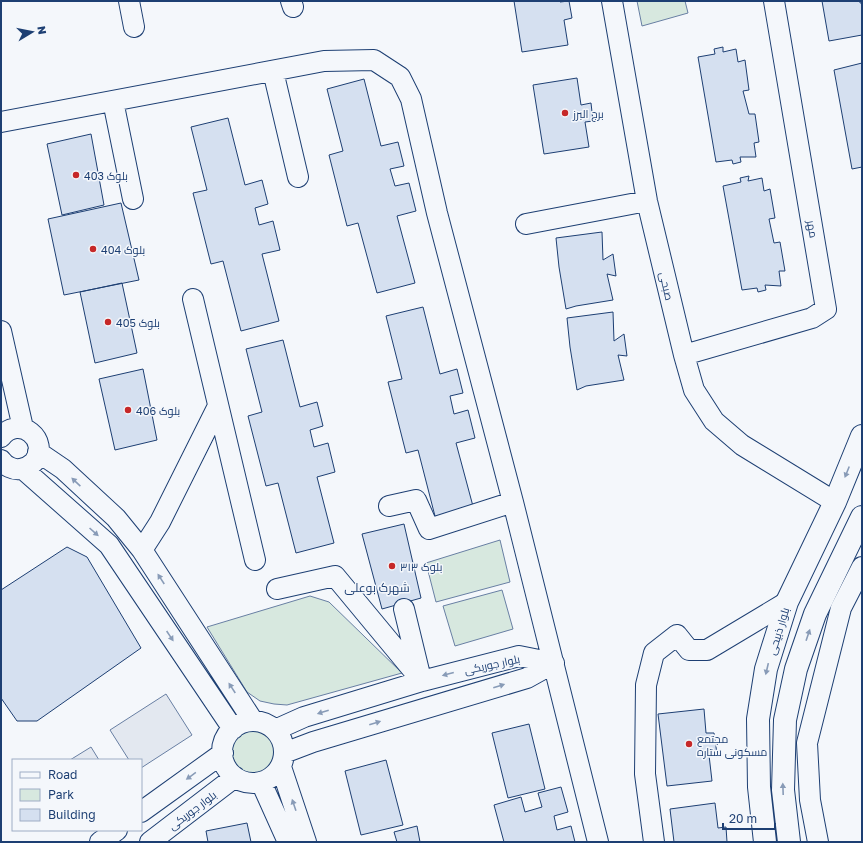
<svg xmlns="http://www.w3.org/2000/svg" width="863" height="843" font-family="'Golos Text',Cairo,sans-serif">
	<rect width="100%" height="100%" fill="#f4f7fb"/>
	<path fill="#d7e8df" stroke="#687fa3" d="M637 1H685L688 13 642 26Z
		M500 540 510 582 436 602 426 563Z
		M502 590 513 629 455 646 443 606Z
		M310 596 329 602 402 673 287 705 274 704 260 701 247 692 207 627Z
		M230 752a24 24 0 1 1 48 0a24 24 0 1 1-48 0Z"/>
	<path fill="#e3e8f0" stroke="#687fa3" d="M166 694 192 735 141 768V760H129L110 730Z
		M91 747 99 760H70Z"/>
	<path fill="#d5e0f0" stroke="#1d3f73" d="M514 1H560V2L569 1 572 18 564 20 568 45 522 52Z
		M822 1H860V3H862V35L829 41Z
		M723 47V52L736 49 738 62 745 60 749 90 743 91 749 114H755L759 142 754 143 756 157H740L741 162 733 164 732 160 716 162 698 57 715 54 714 49Z
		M862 63V167L852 169 834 70Z
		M577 78 581 105 591 103 593 121 585 122 589 147 544 154 533 85Z
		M364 79 381 146 398 142 404 166 390 169 395 186 409 183 416 211 397 216 415 283 377 293 358 223 347 226 329 155 343 151 327 89Z
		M228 118 245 185 262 180 268 204 255 208 259 225 273 221 280 250 262 254 279 321 241 331 223 261 211 264 193 193 207 190 191 127Z
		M91 134 104 205 62 215 47 144Z
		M749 176 748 181 762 178 764 191 770 189 775 218 769 219 774 243 780 242 785 271H779L781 286 765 285 766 290 758 292 757 288 742 290 723 186 741 182 740 178Z
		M121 203 139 280 64 295 48 219Z
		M602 232 603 260 613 254 616 276 607 274 613 300 576 306 566 309 559 267 556 238Z
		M122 283 137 353 95 363 80 292Z
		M423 307 440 374 457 369 463 393 450 396 454 414 468 410 475 438 456 443 474 510 436 520 418 450 406 453 388 382 402 379 386 316Z
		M613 312 614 341 624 334 627 356 618 355 624 380 586 386 577 390 570 347 567 318Z
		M283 340 300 407 317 402 323 426 310 430 314 447 328 443 335 472 317 477 334 543 296 553 278 483 266 486 248 416 262 412 246 349Z
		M143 369 157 440 115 450 99 379Z
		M404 524 421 598 382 609 362 534Z
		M67 547 87 557 141 648 37 721H17L1 698V590Z
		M704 709 706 733H714L717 754 709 755 712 781 667 786 658 714Z
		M529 724 545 789 508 798 492 733Z
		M386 760 403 825 361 835 345 771Z
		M561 787 568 812 554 816 557 830 571 826 575 842H504L494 805 521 797 525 812 542 807 538 793Z
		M715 803 718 828 726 827 727 842H674L670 809Z
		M247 823 251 842H208L206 831Z
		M417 826 420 842H397L394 832Z"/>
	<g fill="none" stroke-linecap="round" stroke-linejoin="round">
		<defs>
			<path id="minor" d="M129 1 134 27
				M291 1 293 7
				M612 1 647 201 684 355 694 390 714 421 742 445 835 502
				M273 71 298 177
				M113 101 133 199
				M1 122 324 61 374 60 400 77 411 99 437 213 513 502 598 842
				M526 224 647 201
				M193 299 255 560
				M1 331 23 428
				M684 355 812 318 826 309 774 1
				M1 437C19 414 51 440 34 462 30 466 26 468 20 469 13 470 5 466 1 460
				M38 452 63 469 116 518 142 550 253 721
				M23 469 109 545 233 729
				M389 506 416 500 429 529 513 502
				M142 550 160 522 218 406
				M277 589 335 576 422 681
				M404 609 420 675
				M222 752a31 31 0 1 1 62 0a31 31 0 1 1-62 0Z
				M275 730 304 717 422 681 519 656 554 663
				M284 753 313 742 527 678 554 663
				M281 767 306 842
				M261 782 288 842
				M141 812 223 753
				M100 842 117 830
				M150 842 235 777
				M654 842 645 774 646 685 654 653 677 635 689 650H707L787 602
				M818 842 810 800 807 743 841 608 862 567"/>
			<path id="major" d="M765 842 759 787 758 719 766 669 787 602 835 502 862 436
				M789 842 783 790 785 720 796 669 815 614 862 517"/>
		</defs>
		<use href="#minor" stroke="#1d3f73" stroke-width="22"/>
		<use href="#major" stroke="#1d3f73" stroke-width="24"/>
		<use href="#minor" stroke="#f4f7fb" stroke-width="20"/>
		<use href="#major" stroke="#f4f7fb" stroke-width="22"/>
	</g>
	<defs><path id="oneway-solid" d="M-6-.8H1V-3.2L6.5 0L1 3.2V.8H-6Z"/></defs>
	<g fill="#889bb7">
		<use href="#oneway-solid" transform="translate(847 472) rotate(112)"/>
		<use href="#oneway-solid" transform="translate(76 482) rotate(-137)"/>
		<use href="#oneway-solid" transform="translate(94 532) rotate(42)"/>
		<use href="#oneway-solid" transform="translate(161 579) rotate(-123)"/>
		<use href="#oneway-solid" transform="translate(808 635) rotate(-71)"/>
		<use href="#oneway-solid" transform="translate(170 636) rotate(56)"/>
		<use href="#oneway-solid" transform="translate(767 669) rotate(103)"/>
		<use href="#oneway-solid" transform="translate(448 674) rotate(165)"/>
		<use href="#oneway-solid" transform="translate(499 686) rotate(-17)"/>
		<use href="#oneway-solid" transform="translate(232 688) rotate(-123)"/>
		<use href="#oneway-solid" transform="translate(323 712) rotate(163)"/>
		<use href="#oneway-solid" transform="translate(375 723) rotate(-17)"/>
		<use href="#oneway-solid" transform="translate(191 776) rotate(144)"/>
		<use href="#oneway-solid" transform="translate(783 789) rotate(-92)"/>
		<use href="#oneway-solid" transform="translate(294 805) rotate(-109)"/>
	</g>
	<g fill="#c62828" stroke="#f4f7fb" stroke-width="1.5">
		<circle cx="565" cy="113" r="4"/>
		<circle cx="76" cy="175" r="4"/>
		<circle cx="93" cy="249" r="4"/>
		<circle cx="108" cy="322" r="4"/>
		<circle cx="128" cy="410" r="4"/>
		<circle cx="392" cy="566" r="4"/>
		<circle cx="689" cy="744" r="4"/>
	</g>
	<g text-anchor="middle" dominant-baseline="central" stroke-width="3" stroke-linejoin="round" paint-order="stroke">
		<g font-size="11" fill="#1d3f73" stroke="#f4f7fb" text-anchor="start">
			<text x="573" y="113">برج البرز</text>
			<text x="84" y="175">بلوک 403</text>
			<text x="101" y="249">بلوک 404</text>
			<text x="116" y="322">بلوک 405</text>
			<text x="136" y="410">بلوک 406</text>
			<text x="400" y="566">بلوک ۳۱۳</text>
			<text x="697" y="738">مجتمع<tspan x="697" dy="13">مسکونی ستاره</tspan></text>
		</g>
		<g font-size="11" fill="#1d3f73" stroke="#f4f7fb">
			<text transform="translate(813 229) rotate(80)">مهر</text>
			<text transform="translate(667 286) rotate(77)">صبحی</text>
			<text transform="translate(778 631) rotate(-73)">بلوار ذبیحی</text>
			<text transform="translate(492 664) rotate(-12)">بلوار جوریکی</text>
			<text transform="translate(192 810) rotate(-37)">بلوار جوریکی</text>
		</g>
		<g font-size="12" fill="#1d3f73" stroke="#f4f7fb">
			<text x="377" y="587">شهرک بوعلی</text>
		</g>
	</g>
	<rect width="863" height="843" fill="none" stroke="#1d3f73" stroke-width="4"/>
	<rect x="12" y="759" width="130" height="72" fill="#f4f7fb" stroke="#9eadc5"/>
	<rect x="20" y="772" width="20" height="6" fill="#f4f7fb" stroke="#9eadc5"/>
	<text x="48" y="779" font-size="12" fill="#1d3f73">Road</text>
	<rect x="20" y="789" width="20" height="12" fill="#d7e8df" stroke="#9eadc5"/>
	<text x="48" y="799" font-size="12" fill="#1d3f73">Park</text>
	<rect x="20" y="809" width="20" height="12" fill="#d5e0f0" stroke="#9eadc5"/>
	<text x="48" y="819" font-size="12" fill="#1d3f73">Building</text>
	<g transform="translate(32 32) rotate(80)" stroke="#f4f7fb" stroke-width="3" paint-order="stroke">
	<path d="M0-3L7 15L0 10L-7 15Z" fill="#1d3f73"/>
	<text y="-6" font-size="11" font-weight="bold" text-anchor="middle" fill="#1d3f73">N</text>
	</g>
	<path d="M723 823v6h52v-6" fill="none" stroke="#1d3f73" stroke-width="2"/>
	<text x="729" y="823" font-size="12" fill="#1d3f73" stroke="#f4f7fb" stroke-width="3" paint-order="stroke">20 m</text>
</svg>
